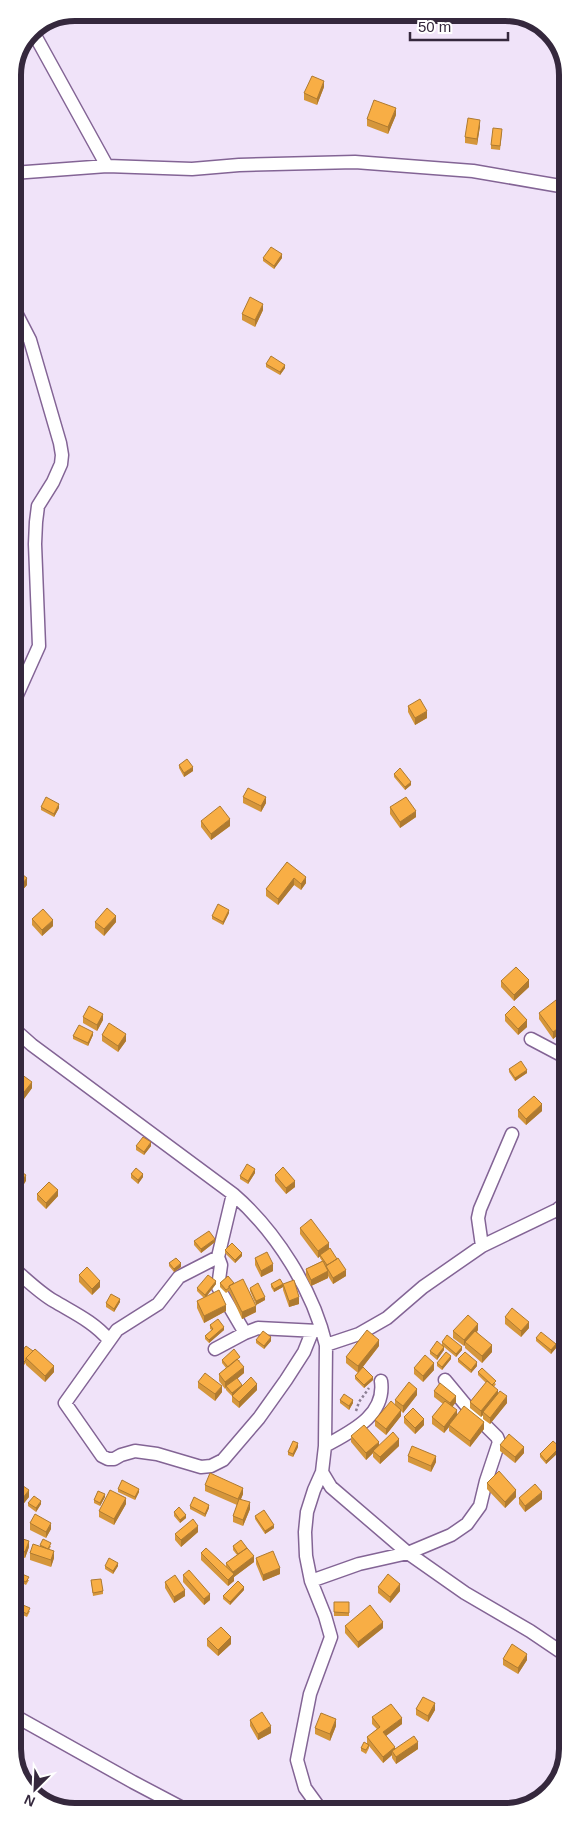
<svg xmlns="http://www.w3.org/2000/svg" width="580" height="1824" font-family="Helvetica,sans-serif">
	<rect width="100%" height="100%" fill="#f0e3f9"/>
	<g fill="none" stroke-linecap="round" stroke-linejoin="round">
		<defs>
			<path id="street" d="M32 30 107 166
				M13 173 107 166 192 169 239 165 355 162 473 171 566 187
				M13 307 30 340 60 443 62 455 61 464 53 482 38 506 36 522 35 544 39 646 13 704
				M14 1029 32 1045 233 1194C276 1231 313 1290 326 1345L325 1446 322 1472 331 1487 408 1553 465 1593 530 1631 567 1656
				M531 1039 567 1058
				M233 1194 218 1257 221 1265 218 1287 245 1333 258 1328 318 1331
				M559 1208 567 1225
				M482 1246 478 1218 480 1209 512 1134
				M218 1257 179 1277 158 1304 117 1330 65 1403 102 1456 108 1459H114L121 1455 135 1451 157 1454 201 1467 211 1466 223 1460 259 1418 286 1380 304 1352 312 1332
				M14 1269C27 1280 40 1293 54 1301 74 1313 94 1322 109 1340
				M326 1345 359 1334 387 1318 423 1287 482 1246 567 1205
				M215 1349 245 1333
				M325 1446C350 1432 386 1416 381 1381
				M311 1581 359 1564 408 1553 451 1535 467 1524 480 1506 486 1481 499 1442 497 1437 469 1409 445 1380
				M15 1716 133 1782 188 1811
				M321 1810 305 1788 297 1760 310 1694 331 1637 325 1616 311 1581 306 1556 305 1532 307 1512 314 1490 322 1472"/>
		</defs>
		<use href="#street" stroke="#836495" stroke-width="15"/>
		<path stroke="#8b7e93" stroke-width="2.5" stroke-dasharray="2.5 2.5" stroke-linecap="butt" d="M356 1411 359 1402 369 1388"/>
		<use href="#street" stroke="#fff" stroke-width="12"/>
	</g>
	<path fill="#d5963b" d="M324 87 317 105 304 100V93Z
		M396 115 388 134 367 126V119Z
		M480 126 477 145 465 143V137Z
		M502 132 500 150 491 149V145Z
		M263 258H282L274 269 263 261Z
		M263 310 255 327 242 320V314Z
		M266 364 285 368 280 375 266 367Z
		M408 706 427 718 415 725 408 712Z
		M179 765 193 771 184 777 179 768Z
		M394 774 411 785 405 790 394 777Z
		M243 797 266 803 261 812 243 803Z
		M41 807 59 808 54 817 41 810Z
		M390 807 416 817 400 828 390 814Z
		M201 821 230 826 211 840 201 827Z
		M287 862 306 883 301 890 294 885 278 905 266 896V889Z
		M14 869 27 885 18 895 14 892Z
		M229 913 223 925 212 919V916Z
		M32 919 53 926 42 936 32 925Z
		M95 922H116L104 936 95 928Z
		M501 981 529 987 514 1001 501 987Z
		M539 1013 567 1015V1028L553 1039 539 1019Z
		M505 1015 527 1027 518 1035 505 1021Z
		M83 1017 103 1020 97 1031 83 1023Z
		M93 1035 88 1046 73 1039V1036Z
		M102 1035 126 1041 118 1052 102 1041Z
		M509 1069 527 1073 515 1081 509 1072Z
		M14 1085 32 1088 21 1103 14 1097Z
		M518 1110 542 1111 526 1125 518 1117Z
		M136 1146H151L144 1155 136 1150Z
		M255 1173 248 1184 240 1179V1176Z
		M131 1174 143 1177 138 1184 131 1178Z
		M275 1175 295 1187 286 1194 275 1181Z
		M37 1194 58 1196 46 1209 37 1200Z
		M300 1228 329 1249 346 1276 333 1284 328 1276V1278L311 1286 306 1276V1269L322 1261 320 1258V1256L318 1258 300 1234Z
		M194 1241 215 1242 201 1253 194 1245Z
		M225 1250 242 1256 235 1263 225 1253Z
		M255 1258 273 1271 261 1277 255 1265Z
		M169 1263 181 1267 174 1272 169 1266Z
		M79 1275 100 1287 92 1295 79 1282Z
		M228 1276 256 1312 242 1319 229 1291 226 1293 220 1287V1283Z
		M216 1284 206 1297 226 1311 204 1323 197 1308V1301L204 1298 197 1291V1288Z
		M271 1284 283 1287 274 1292 271 1287Z
		M283 1284 299 1304 289 1307 283 1290Z
		M250 1288 265 1300 256 1305 250 1291Z
		M120 1302 114 1312 106 1307V1303Z
		M505 1317 529 1328 521 1337 505 1324Z
		M210 1325 224 1330 209 1343 205 1339V1336L212 1330 210 1329Z
		M478 1330 477 1332 492 1352 482 1363 465 1348V1345L464 1346 453 1338V1331Z
		M536 1338 556 1348 551 1354 536 1341Z
		M256 1340 271 1341 264 1349 256 1343Z
		M442 1342 462 1350 456 1357 444 1347V1350L437 1360 430 1354V1351L442 1345Z
		M379 1346 359 1372 373 1380 364 1388 355 1379V1376L358 1373 346 1363V1357Z
		M33 1351 54 1372 45 1382 26 1365V1363L24 1365 18 1359V1356Z
		M451 1359 442 1370 437 1366V1363Z
		M458 1359 477 1366 471 1373 458 1362Z
		M222 1360H240L239 1361 244 1373 237 1379 242 1386 257 1390 239 1408 232 1402V1396L234 1394 232 1396 226 1390V1388L225 1389 219 1381V1374L226 1368 222 1363Z
		M414 1368 434 1370 423 1382 414 1374Z
		M14 1370 23 1377 19 1387 14 1385Z
		M478 1372 496 1384 494 1387 498 1393 507 1403 490 1424 483 1419V1415L481 1417 470 1408V1402L486 1383 478 1375Z
		M198 1382 222 1392 215 1401 198 1388Z
		M434 1391 456 1402 452 1407 457 1415 484 1429 470 1447 449 1431V1427L444 1433 432 1424V1417L443 1404 434 1397Z
		M417 1395 403 1413 401 1411V1416L386 1435 375 1426V1420L395 1405V1400Z
		M340 1400 353 1403 349 1410 340 1403Z
		M404 1417 424 1425 415 1434 404 1423Z
		M351 1436 379 1445 399 1446 380 1464 373 1457V1453L366 1460 351 1442Z
		M500 1445 524 1453 515 1463 500 1451Z
		M298 1447 293 1457 288 1455V1452Z
		M560 1451 546 1464 540 1457V1454Z
		M408 1456 436 1462 431 1472 408 1462Z
		M487 1483 516 1497 505 1508 487 1489Z
		M14 1484 29 1497 20 1508 14 1504Z
		M205 1485 243 1494 241 1499 250 1509 243 1526 233 1522V1516L237 1505 205 1491Z
		M118 1489 139 1492 135 1500 118 1492Z
		M105 1497 100 1506 94 1503V1500Z
		M519 1498 542 1499 525 1512 519 1504Z
		M28 1503 41 1504 36 1512 28 1506Z
		M126 1504 114 1525 99 1517V1511Z
		M190 1506 209 1508 205 1517 190 1509Z
		M174 1512 186 1518 180 1523 174 1516Z
		M255 1516 274 1528 265 1534 255 1519Z
		M30 1523 51 1529 46 1538 30 1530Z
		M198 1532 181 1547 175 1540V1534Z
		M14 1536 29 1547 25 1558 14 1555Z
		M40 1545 51 1546 49 1550 54 1558 51 1567 30 1560V1553L40 1547Z
		M233 1546 254 1562 234 1577V1581L228 1586 201 1560V1553L226 1568V1563L237 1555 233 1550Z
		M256 1558 280 1574 263 1581 256 1564Z
		M105 1566H118L113 1574 105 1569Z
		M183 1575 210 1600 204 1605 183 1582Z
		M20 1579 29 1580 26 1585 20 1582Z
		M91 1580 103 1591V1594L93 1596Z
		M165 1582 185 1596 174 1603 165 1588Z
		M14 1583 23 1591 20 1597 14 1593Z
		M378 1587 400 1591 390 1603 378 1593Z
		M244 1590 230 1605 223 1599V1596Z
		M334 1602H349V1616H334Z
		M20 1610 30 1611 27 1617 20 1614Z
		M345 1626 383 1628 358 1648 345 1633Z
		M207 1639 231 1644 218 1656 207 1646Z
		M503 1659 527 1660 518 1674 503 1665Z
		M416 1709 435 1710 428 1722 416 1715Z
		M372 1717 402 1724 386 1736 395 1749H418L396 1764 392 1758V1755L383 1763 369 1746V1748L366 1754 361 1751V1748L367 1744V1737L377 1729 372 1724Z
		M250 1720 271 1733 258 1740 250 1726Z
		M336 1726 330 1741 315 1734V1728Z"/>
	<path fill="#ae7a30" d="M324 81V87L317 105V99Z
		M396 108V115L388 134V127Z
		M480 120V126L477 145V139Z
		M282 254V258L274 269V266Z
		M263 304V310L255 327V320Z
		M285 365V368L280 375V372Z
		M427 711V718L415 725V718Z
		M193 767V771L184 777V773Z
		M411 782V785L405 790V787Z
		M266 797V803L261 812V806Z
		M59 804V808L54 817V814Z
		M416 811V817L400 828V822Z
		M230 819V826L211 840V834Z
		M306 877V883L301 890V884Z
		M27 878V885L18 895V889Z
		M294 878V885L278 905V899Z
		M19 898V905L14 913V907Z
		M229 910V913L223 925V922Z
		M116 916V922L104 936V929Z
		M53 920V926L42 936V930Z
		M529 980V987L514 1001V995Z
		M103 1014V1020L97 1031V1025Z
		M527 1020V1027L518 1035V1029Z
		M567 1022V1028L553 1039V1032Z
		M93 1032V1035L88 1046V1043Z
		M126 1034V1041L118 1052V1046Z
		M527 1070V1073L515 1081V1078Z
		M32 1082V1088L21 1103V1096Z
		M542 1104V1111L526 1125V1119Z
		M151 1142V1146L144 1155V1152Z
		M255 1169V1173L248 1184V1181Z
		M143 1174V1177L138 1184V1180Z
		M26 1175V1181L14 1200V1194Z
		M295 1181V1187L286 1194V1188Z
		M58 1190V1196L46 1209V1203Z
		M215 1239V1242L201 1253V1249Z
		M329 1243V1249L318 1258V1251Z
		M242 1253V1256L235 1263V1260Z
		M181 1263V1267L174 1272V1269Z
		M273 1264V1271L261 1277V1271Z
		M346 1270V1276L333 1284V1278Z
		M328 1271V1278L311 1286V1280Z
		M100 1281V1287L92 1295V1289Z
		M216 1281V1284L205 1298V1295Z
		M283 1284V1287L274 1292V1289Z
		M265 1297V1300L256 1305V1301Z
		M299 1297V1304L289 1307V1301Z
		M120 1299V1302L114 1312V1309Z
		M226 1305V1311L204 1323V1316Z
		M256 1306V1312L242 1319V1312Z
		M529 1322V1328L521 1337V1331Z
		M478 1324V1330L467 1343 465 1342V1345L464 1346V1340Z
		M224 1327V1330L209 1343V1340Z
		M271 1337V1341L264 1349V1346Z
		M379 1340V1346L358 1373V1366Z
		M556 1344V1348L551 1354V1350Z
		M492 1345V1352L482 1363V1356Z
		M444 1347V1350L437 1360V1356Z
		M462 1347V1350L456 1357V1354Z
		M451 1356V1359L442 1370V1367Z
		M477 1362V1366L471 1373V1370Z
		M434 1363V1370L423 1382V1376Z
		M54 1366V1372L45 1382V1376Z
		M244 1367V1373L227 1387 226 1386 225 1389V1382Z
		M23 1374V1377L19 1387V1384Z
		M373 1377V1380L364 1388V1385Z
		M257 1384V1390L239 1408V1402Z
		M242 1385V1388L232 1396V1393Z
		M222 1386V1392L215 1401V1394Z
		M417 1389V1395L403 1413V1406Z
		M498 1390V1396L483 1412V1415L481 1417V1411Z
		M456 1396V1402L450 1410V1403Z
		M507 1396V1403L490 1424V1418Z
		M353 1400V1403L349 1410V1406Z
		M401 1410V1416L386 1435V1429Z
		M457 1410V1417L449 1425V1427L444 1433V1427Z
		M424 1419V1425L415 1434V1428Z
		M484 1422V1429L470 1447V1441Z
		M19 1430V1437L14 1451V1444Z
		M399 1439V1446L380 1464V1457Z
		M379 1442V1448L373 1451V1453L366 1460V1453Z
		M298 1443V1447L293 1457V1454Z
		M524 1447V1453L515 1463V1457Z
		M560 1447V1451L546 1464V1461Z
		M436 1456V1462L431 1472V1466Z
		M243 1488V1494L238 1506V1499Z
		M139 1489V1492L135 1500V1497Z
		M29 1490V1497L20 1508V1502Z
		M516 1490V1497L505 1508V1502Z
		M542 1492V1499L525 1512V1506Z
		M105 1494V1497L100 1506V1503Z
		M126 1498V1504L114 1525V1519Z
		M41 1501V1504L36 1512V1508Z
		M250 1502V1509L243 1526V1520Z
		M209 1505V1508L205 1517V1514Z
		M186 1515V1518L180 1523V1520Z
		M51 1523V1529L46 1538V1532Z
		M274 1525V1528L265 1534V1531Z
		M198 1526V1532L181 1547V1540Z
		M29 1541V1547L25 1558V1552Z
		M54 1551V1558L51 1567V1560Z
		M254 1556V1562L234 1577V1581L228 1586V1580L233 1575V1572Z
		M118 1563V1566L113 1574V1571Z
		M280 1568V1574L263 1581V1575Z
		M400 1584V1591L390 1603V1597Z
		M244 1587V1590L230 1605V1602Z
		M185 1590V1596L174 1603V1597Z
		M210 1594V1600L204 1605V1599Z
		M383 1622V1628L358 1648V1642Z
		M231 1637V1644L218 1656V1650Z
		M527 1654V1660L518 1674V1668Z
		M435 1703V1710L428 1722V1716Z
		M402 1718V1724L383 1738V1732Z
		M336 1719V1726L330 1741V1734Z
		M271 1726V1733L258 1740V1734Z
		M418 1742V1749L396 1764V1757Z
		M395 1747V1753L392 1751V1755L383 1763V1757Z"/>
	<path fill="#f8ae45" stroke="#ae7a30" d="M312 76 324 81 317 99 304 93Z
		M374 100 396 108 388 127 367 119Z
		M468 118 480 120 477 139 465 137Z
		M493 128 502 129 500 146 491 145Z
		M271 247 282 254 274 266 263 258Z
		M250 297 263 304 255 320 242 314Z
		M271 356 285 365 280 372 266 364Z
		M420 699 427 711 415 718 408 706Z
		M187 759 193 767 184 773 179 765Z
		M400 768 411 782 405 787 394 774Z
		M248 788 266 797 261 806 243 797Z
		M46 797 59 804 54 814 41 807Z
		M406 797 416 811 400 822 390 807Z
		M220 806 230 819 211 834 201 821Z
		M287 862 306 877 301 884 294 878 278 899 266 889Z
		M14 868 27 878 18 889 14 886Z
		M14 895 19 898 14 907Z
		M218 904 229 910 223 922 212 916Z
		M107 908 116 916 104 929 95 922Z
		M43 909 53 920 42 930 32 919Z
		M516 967 529 980 514 995 501 981Z
		M556 1000 567 1015V1022L553 1032 539 1013Z
		M89 1006 103 1014 97 1025 83 1017Z
		M514 1006 527 1020 518 1029 505 1015Z
		M109 1023 126 1034 118 1046 102 1035Z
		M79 1025 93 1032 88 1043 73 1036Z
		M521 1061 527 1070 515 1078 509 1069Z
		M21 1074 32 1082 21 1096 14 1091V1085Z
		M534 1096 542 1104 526 1119 518 1110Z
		M143 1137 151 1142 144 1152 136 1146Z
		M247 1164 255 1169 248 1181 240 1176Z
		M14 1167 26 1175 14 1194Z
		M283 1167 295 1181 286 1188 275 1175Z
		M136 1168 143 1174 138 1180 131 1174Z
		M49 1182 58 1190 46 1203 37 1194Z
		M311 1219 329 1243 318 1251 300 1228Z
		M209 1231 215 1239 201 1249 194 1241Z
		M232 1243 242 1253 235 1260 225 1250Z
		M330 1248 337 1259 327 1265 320 1255Z
		M267 1252 273 1264 261 1271 255 1258Z
		M176 1258 181 1263 174 1269 169 1263Z
		M338 1258 346 1270 333 1278 326 1266Z
		M323 1261 328 1271 311 1280 306 1269Z
		M87 1267 100 1281 92 1289 79 1275Z
		M208 1275 216 1281 205 1295 197 1288Z
		M228 1276 234 1283 229 1286V1288L226 1290 220 1283Z
		M243 1279 256 1306 242 1312 229 1286Z
		M280 1279 283 1284 274 1289 271 1284Z
		M294 1280 299 1297 289 1301 283 1284Z
		M258 1283 265 1297 256 1301 250 1288Z
		M219 1290 226 1305 204 1316 197 1301Z
		M111 1294 120 1299 114 1309 106 1303Z
		M512 1308 529 1322 521 1331 505 1317Z
		M468 1315 478 1324 464 1340 453 1331Z
		M218 1319 224 1327 209 1340 205 1336 213 1329 210 1325Z
		M367 1330 379 1340 358 1366 346 1357Z
		M263 1331 271 1337 264 1346 256 1340Z
		M475 1331 492 1345 482 1356 465 1342Z
		M541 1332 556 1344 551 1350 536 1338Z
		M447 1335 462 1347 456 1354 442 1342Z
		M437 1341 444 1347 437 1356 430 1351Z
		M26 1346 33 1351 26 1358V1360L24 1362 18 1356Z
		M35 1349 54 1366 45 1376 26 1358Z
		M234 1349 240 1357 228 1367 222 1360Z
		M446 1352 451 1356 442 1367 437 1363Z
		M465 1352 477 1362 471 1370 458 1359Z
		M425 1355 434 1363 423 1376 414 1368Z
		M237 1359 244 1367 225 1382 219 1374Z
		M363 1367 373 1377 364 1385 355 1376Z
		M482 1368 496 1381 492 1385 478 1372Z
		M14 1370 23 1374 19 1384 14 1382Z
		M205 1373 222 1386 215 1394 198 1382Z
		M251 1377 257 1384 239 1402 232 1396Z
		M237 1378 242 1385 232 1393 226 1386Z
		M487 1381 498 1390 481 1411 470 1402Z
		M409 1382 417 1389 403 1406 395 1400Z
		M440 1383 456 1396 450 1403 434 1391Z
		M500 1391 507 1396 490 1418 483 1412Z
		M344 1394 353 1400 349 1406 340 1400Z
		M391 1401 401 1410 386 1429 375 1420Z
		M445 1401 457 1410 444 1427 432 1417Z
		M464 1406 484 1422 470 1441 449 1425Z
		M413 1408 424 1419 415 1428 404 1417Z
		M364 1425 379 1442 366 1453 351 1436Z
		M14 1428 19 1430 14 1444Z
		M393 1432 399 1439 380 1457 373 1451Z
		M509 1434 524 1447 515 1457 500 1445Z
		M293 1441 298 1443 293 1454 288 1452Z
		M553 1441 560 1447 546 1461 540 1454Z
		M412 1446 436 1456 431 1466 408 1456Z
		M499 1471 516 1490 505 1502 487 1483Z
		M210 1473 243 1488 238 1499 205 1485Z
		M122 1480 139 1489 135 1497 118 1489Z
		M16 1481 29 1490 20 1502 14 1497V1484Z
		M535 1484 542 1492 525 1506 519 1498Z
		M110 1490 126 1498 114 1519 99 1511Z
		M98 1491 105 1494 100 1503 94 1500Z
		M34 1496 41 1501 36 1508 28 1503Z
		M194 1497 209 1505 205 1514 190 1506Z
		M239 1499 250 1502 243 1520 233 1516Z
		M179 1507 186 1515 180 1520 174 1512Z
		M264 1510 274 1525 265 1531 255 1516Z
		M35 1514 51 1523 46 1532 30 1523Z
		M193 1519 198 1526 181 1540 175 1534Z
		M14 1536 29 1541 25 1552 14 1548Z
		M43 1539 51 1543 48 1549 40 1545Z
		M241 1540 247 1548 238 1554 233 1546Z
		M33 1544 54 1551 51 1560 30 1553Z
		M206 1548 234 1574 228 1580 201 1553Z
		M247 1548 254 1556 233 1572 226 1563Z
		M273 1551 280 1568 263 1575 256 1558Z
		M109 1558 118 1563 113 1571 105 1566Z
		M189 1570 210 1594 204 1599 183 1575Z
		M22 1574 29 1577 26 1582 20 1579Z
		M388 1574 400 1584 390 1597 378 1587Z
		M175 1575 185 1590 174 1597 165 1582Z
		M101 1579 103 1591 93 1593 91 1580Z
		M238 1581 244 1587 230 1602 223 1596Z
		M14 1583 23 1588 20 1593 14 1590Z
		M334 1602H349V1613L334 1612Z
		M23 1605 30 1608 27 1614 20 1610Z
		M370 1605 383 1622 358 1642 345 1626Z
		M221 1627 231 1637 218 1650 207 1639Z
		M512 1644 527 1654 518 1668 503 1659Z
		M423 1697 435 1703 428 1716 416 1709Z
		M391 1704 402 1718 383 1732 395 1747 383 1757 367 1737 380 1727 372 1717Z
		M262 1712 271 1726 258 1734 250 1720Z
		M321 1713 336 1719 330 1734 315 1728Z
		M414 1736 418 1742 396 1757 392 1751Z
		M364 1742 369 1745 366 1750 361 1748Z"/>
	<path d="M0 0H580V1824H0ZM75 21H505A54 54 0 0 1 559 75V1749A54 54 0 0 1 505 1803H75A54 54 0 0 1 21 1749V75A54 54 0 0 1 75 21Z" fill="#fff" fill-rule="evenodd"/>
	<path fill="none" stroke="#35283d" stroke-width="6" d="M75 21H505A54 54 0 0 1 559 75V1749A54 54 0 0 1 505 1803H75A54 54 0 0 1 21 1749V75A54 54 0 0 1 75 21Z"/>
	<g transform="translate(35 1789) rotate(204)" stroke="#ffffff" stroke-width="4" paint-order="stroke">
	<path d="M0-4L9 19L0 12L-9 19Z" fill="#35283d"/>
	<text y="-8" font-size="14" font-weight="bold" text-anchor="middle" fill="#35283d">N</text>
	</g>
	<path d="M410 32v8h98v-8" fill="none" stroke="#35283d" stroke-width="2.5"/>
	<text x="418" y="32" font-size="15" fill="#35283d" stroke="#ffffff" stroke-width="4" paint-order="stroke">50 m</text>
</svg>
